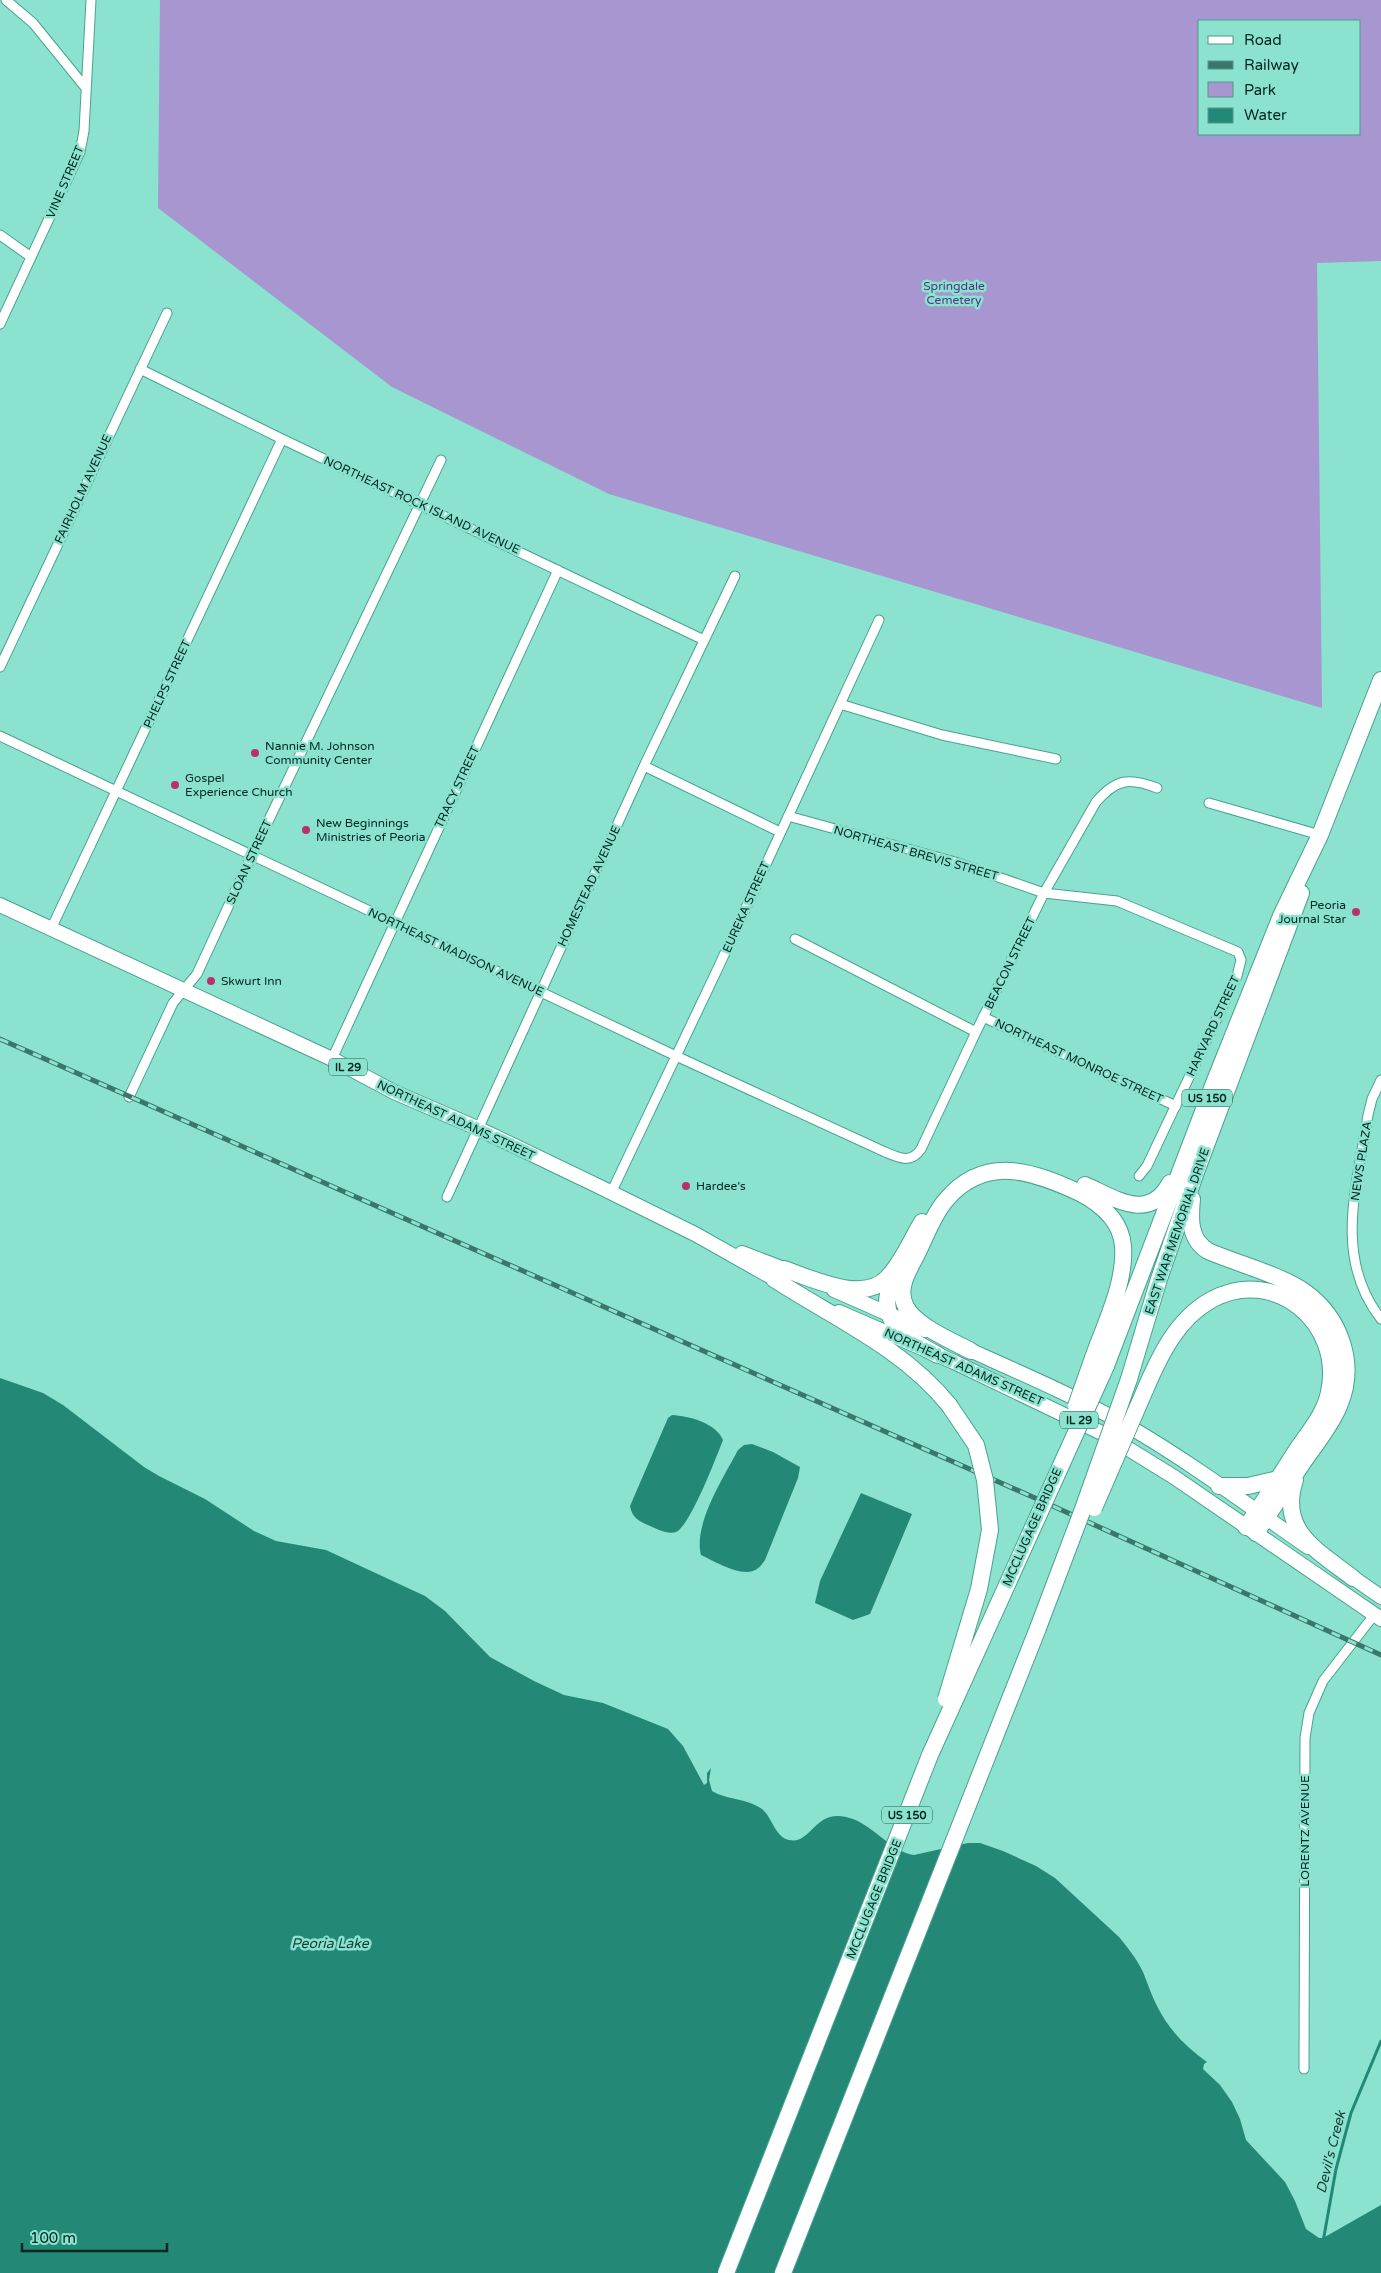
<svg xmlns="http://www.w3.org/2000/svg" width="1381" height="2273" font-family="'Varela Round',sans-serif">
	<rect width="100%" height="100%" fill="#8ae2cf"/>
	<path fill="#a796d0" fill-rule="evenodd" d="M160 0H1381V261L1317 263 1322 708 609 494 392 387 158 208ZM1200 21H1360V134H1200Z"/>
	<path fill="#248877" d="M0 1378 43 1393 63 1405 144 1467 159 1476 205 1499 254 1531 276 1541 326 1550 425 1596 445 1611 490 1657 534 1681 564 1695 603 1703 668 1729 683 1746 704 1785 707 1783V1773L711 1768 709 1780 712 1791C727 1800 746 1798 762 1809 772 1817 775 1837 789 1840 813 1845 814 1805 853 1819 876 1828 892 1852 914 1855L968 1843H980L1003 1851 1036 1866 1055 1878 1119 1937C1127 1947 1137 1959 1143 1972 1148 1984 1152 1997 1158 2008 1170 2031 1186 2047 1207 2062L1204 2064 1203 2069 1220 2085 1232 2102 1240 2119 1246 2140 1285 2182 1295 2201 1306 2229 1319 2238H1323L1381 2205V2273H0Z
		M672 1415C689 1416 716 1423 723 1440 716 1458 690 1526 676 1532 668 1535 657 1529 650 1526 639 1521 632 1518 630 1506L668 1418Z
		M752 1444 773 1452 800 1467 798 1478 765 1560C763 1563 760 1567 757 1569 743 1579 714 1561 701 1555 693 1524 724 1477 738 1450L744 1445Z
		M861 1493 912 1514 870 1614 853 1620 815 1603 820 1581Z"/>
	<g fill="none" stroke-linecap="round" stroke-linejoin="round">
		<path stroke="#248877" stroke-width="3" d="M1323 2242 1336 2169 1351 2113 1381 2041"/>
		<defs>
			<path id="street" d="M6 0 33 23 85 87
				M0 235 31 257
				M0 324 80 152 84 131 91 0
				M140 369 282 439 704 640
				M0 667 167 313
				M840 704 942 735 1056 759
				M0 736 676 1056 885 1152C899 1158 911 1164 921 1149L976 1032 1044 893 1096 802C1116 779 1129 777 1157 788
				M644 766 780 832
				M1209 803 1320 835
				M788 816 955 862 1044 893 1117 901 1238 952 1241 960 1237 976 1147 1166 1139 1176
				M51 929 282 439
				M795 939 976 1032
				M983 1017 1176 1106
				M332 1059 558 570
				M1381 1080 1372 1099 1368 1115C1357 1185 1333 1258 1381 1319
				M129 1097 173 1003 197 974 252 855 441 460
				M611 1193 718 968 879 620
				M447 1197 644 766 735 576
				M1304 2069 1305 1738 1309 1713 1323 1681 1374 1615"/>
			<path id="primary" d="M0 905 332 1059 394 1092 477 1128 598 1186 695 1234 782 1283
				M742 1253 794 1273
				M834 1290 925 1330
				M839 1312 954 1362 1106 1435 1174 1477 1381 1619
				M963 1347C1018 1372 1075 1396 1128 1426 1190 1462 1249 1506 1308 1547
				M1345 1572 1381 1597"/>
			<path id="highway" d="M1085 1185C1115 1198 1149 1223 1170 1183
				M1192 1199C1190 1219 1189 1239 1208 1251 1238 1264 1279 1274 1305 1292 1341 1318 1357 1365 1339 1406 1330 1428 1313 1447 1300 1467 1285 1489 1271 1511 1256 1533
				M901 1266C897 1275 890 1285 888 1294 881 1326 915 1343 938 1355
				M784 1269C811 1278 863 1304 887 1278 902 1263 911 1240 922 1222
				M774 1279C834 1318 903 1348 949 1405
				M971 1351C952 1341 916 1326 906 1307 896 1288 909 1270 917 1254 926 1236 933 1215 946 1200 985 1154 1033 1171 1080 1193 1101 1204 1121 1220 1123 1246 1126 1282 1105 1324 1093 1358
				M1106 1366 1214 1083 1281 916 1320 835 1381 680
				M1129 1379 1159 1279 1196 1172 1301 893
				M1145 1390C1160 1355 1177 1319 1211 1300 1274 1265 1344 1323 1329 1392 1325 1414 1308 1433 1296 1451 1280 1476 1264 1502 1246 1527
				M1295 1480C1278 1531 1318 1551 1353 1578
				M1219 1486H1248L1278 1479
				M783 2273 1038 1628"/>
		</defs>
		<use href="#street" stroke="#49a290" stroke-width="11"/>
		<use href="#primary" stroke="#49a290" stroke-width="16"/>
		<use href="#highway" stroke="#49a290" stroke-width="18"/>
		<use href="#street" stroke="#fff" stroke-width="9"/>
		<use href="#primary" stroke="#fff" stroke-width="14"/>
		<use href="#highway" stroke="#fff" stroke-width="16"/>
		<defs>
			<path id="rail" d="M0 1039 1044 1502 1381 1655"/>
		</defs>
		<use href="#rail" stroke="#3b766a" stroke-width="5"/>
		<use href="#rail" stroke="#8ae2cf" stroke-width="3" stroke-dasharray="9" stroke-linecap="butt"/>
		<defs>
			<path id="highway-bridge" d="M1076 1406 1093 1358
				M1094 1508 1145 1390
				M1038 1628 1083 1509 1129 1379
				M946 1699 979 1589 990 1530 985 1480 976 1445 949 1405
				M726 2273 930 1755 1106 1366"/>
		</defs>
		<use href="#highway-bridge" stroke="#49a290" stroke-width="18" stroke-linecap="butt"/>
		<use href="#highway-bridge" stroke="#fff" stroke-width="16"/>
	</g>
	<g fill="#b9306d" stroke="#8ae2cf" stroke-width="2">
		<circle cx="255" cy="753" r="5"/>
		<circle cx="175" cy="785" r="5"/>
		<circle cx="306" cy="830" r="5"/>
		<circle cx="1356" cy="912" r="5"/>
		<circle cx="211" cy="981" r="5"/>
		<circle cx="686" cy="1186" r="5"/>
	</g>
	<g text-anchor="middle" dominant-baseline="central" stroke-width="5" stroke-linejoin="round" paint-order="stroke">
		<g fill="#8ae2cf" stroke="#295f54" stroke-width="1">
			<rect x="329" y="1058.5" width="38" height="17" rx="4"/>
			<rect x="1182" y="1089.5" width="50" height="17" rx="4"/>
			<rect x="1060" y="1411.5" width="38" height="17" rx="4"/>
			<rect x="882" y="1806.5" width="50" height="17" rx="4"/>
		</g>
		<g font-size="11" font-weight="bold" fill="#002720">
			<text x="348" y="1067">IL 29</text>
			<text x="1207" y="1098">US 150</text>
			<text x="1079" y="1420">IL 29</text>
			<text x="907" y="1815">US 150</text>
		</g>
		<g font-size="12" fill="#002720" stroke="#8ae2cf">
			<text transform="translate(65 182) rotate(-67)">VINE STREET</text>
			<text transform="translate(83 489) rotate(-65)">FAIRHOLM AVENUE</text>
			<text transform="translate(422 505) rotate(25)">NORTHEAST ROCK ISLAND AVENUE</text>
			<text transform="translate(167 684) rotate(-65)">PHELPS STREET</text>
			<text transform="translate(457 787) rotate(-65)">TRACY STREET</text>
			<text transform="translate(916 853) rotate(16)">NORTHEAST BREVIS STREET</text>
			<text transform="translate(249 862) rotate(-65)">SLOAN STREET</text>
			<text transform="translate(589 886) rotate(-65)">HOMESTEAD AVENUE</text>
			<text transform="translate(746 907) rotate(-66)">EUREKA STREET</text>
			<text transform="translate(456 952) rotate(25)">NORTHEAST MADISON AVENUE</text>
			<text transform="translate(1010 963) rotate(-64)">BEACON STREET</text>
			<text transform="translate(1213 1026) rotate(-65)">HARVARD STREET</text>
			<text transform="translate(1079 1061) rotate(25)">NORTHEAST MONROE STREET</text>
			<text transform="translate(456 1120) rotate(25)">NORTHEAST ADAMS STREET</text>
			<text transform="translate(1361 1161) rotate(-81)">NEWS PLAZA</text>
			<text transform="translate(1177 1231) rotate(-71)">EAST WAR MEMORIAL DRIVE</text>
			<text transform="translate(964 1367) rotate(24)">NORTHEAST ADAMS STREET</text>
			<text transform="translate(1032 1527) rotate(-66)">MCCLUGAGE BRIDGE</text>
			<text transform="translate(1305 1831) rotate(-90)">LORENTZ AVENUE</text>
			<text transform="translate(874 1899) rotate(-68)">MCCLUGAGE BRIDGE</text>
		</g>
		<g font-size="12" fill="#533682" stroke="#8ae2cf">
			<text x="954" y="286">Springdale<tspan x="954" dy="14">Cemetery</tspan></text>
		</g>
		<g font-size="12" fill="#002720" stroke="#8ae2cf" text-anchor="start">
			<text x="265" y="746">Nannie M. Johnson<tspan x="265" dy="14">Community Center</tspan></text>
			<text x="185" y="778">Gospel<tspan x="185" dy="14">Experience Church</tspan></text>
			<text x="316" y="823">New Beginnings<tspan x="316" dy="14">Ministries of Peoria</tspan></text>
			<text x="1346" y="905" text-anchor="end">Peoria<tspan x="1346" dy="14">Journal Star</tspan></text>
			<text x="221" y="981">Skwurt Inn</text>
			<text x="696" y="1186">Hardee's</text>
		</g>
		<g font-size="14" font-style="italic" fill="#153f37" stroke="#8ae2cf">
			<text x="330" y="1943">Peoria Lake</text>
			<text transform="translate(1331 2152) rotate(-76)">Devil's Creek</text>
		</g>
	</g>
	<rect x="1198" y="20" width="162" height="115" fill="#8ae2cf" stroke="#539789"/>
	<rect x="1208" y="36" width="25" height="8" fill="#ffffff" stroke="#539789"/>
	<text x="1244" y="45" font-size="15" fill="#002720">Road</text>
	<rect x="1208" y="61" width="25" height="8" fill="#3b766a" stroke="#539789"/>
	<text x="1244" y="70" font-size="15" fill="#002720">Railway</text>
	<rect x="1208" y="82" width="25" height="15" fill="#a796d0" stroke="#539789"/>
	<text x="1244" y="95" font-size="15" fill="#002720">Park</text>
	<rect x="1208" y="108" width="25" height="15" fill="#248877" stroke="#539789"/>
	<text x="1244" y="120" font-size="15" fill="#002720">Water</text>
	<path d="M22 2243v8h145v-8" fill="none" stroke="#002720" stroke-width="2.5"/>
	<text x="30" y="2243" font-size="15" fill="#002720" stroke="#8ae2cf" stroke-width="4" paint-order="stroke">100 m</text>
</svg>
